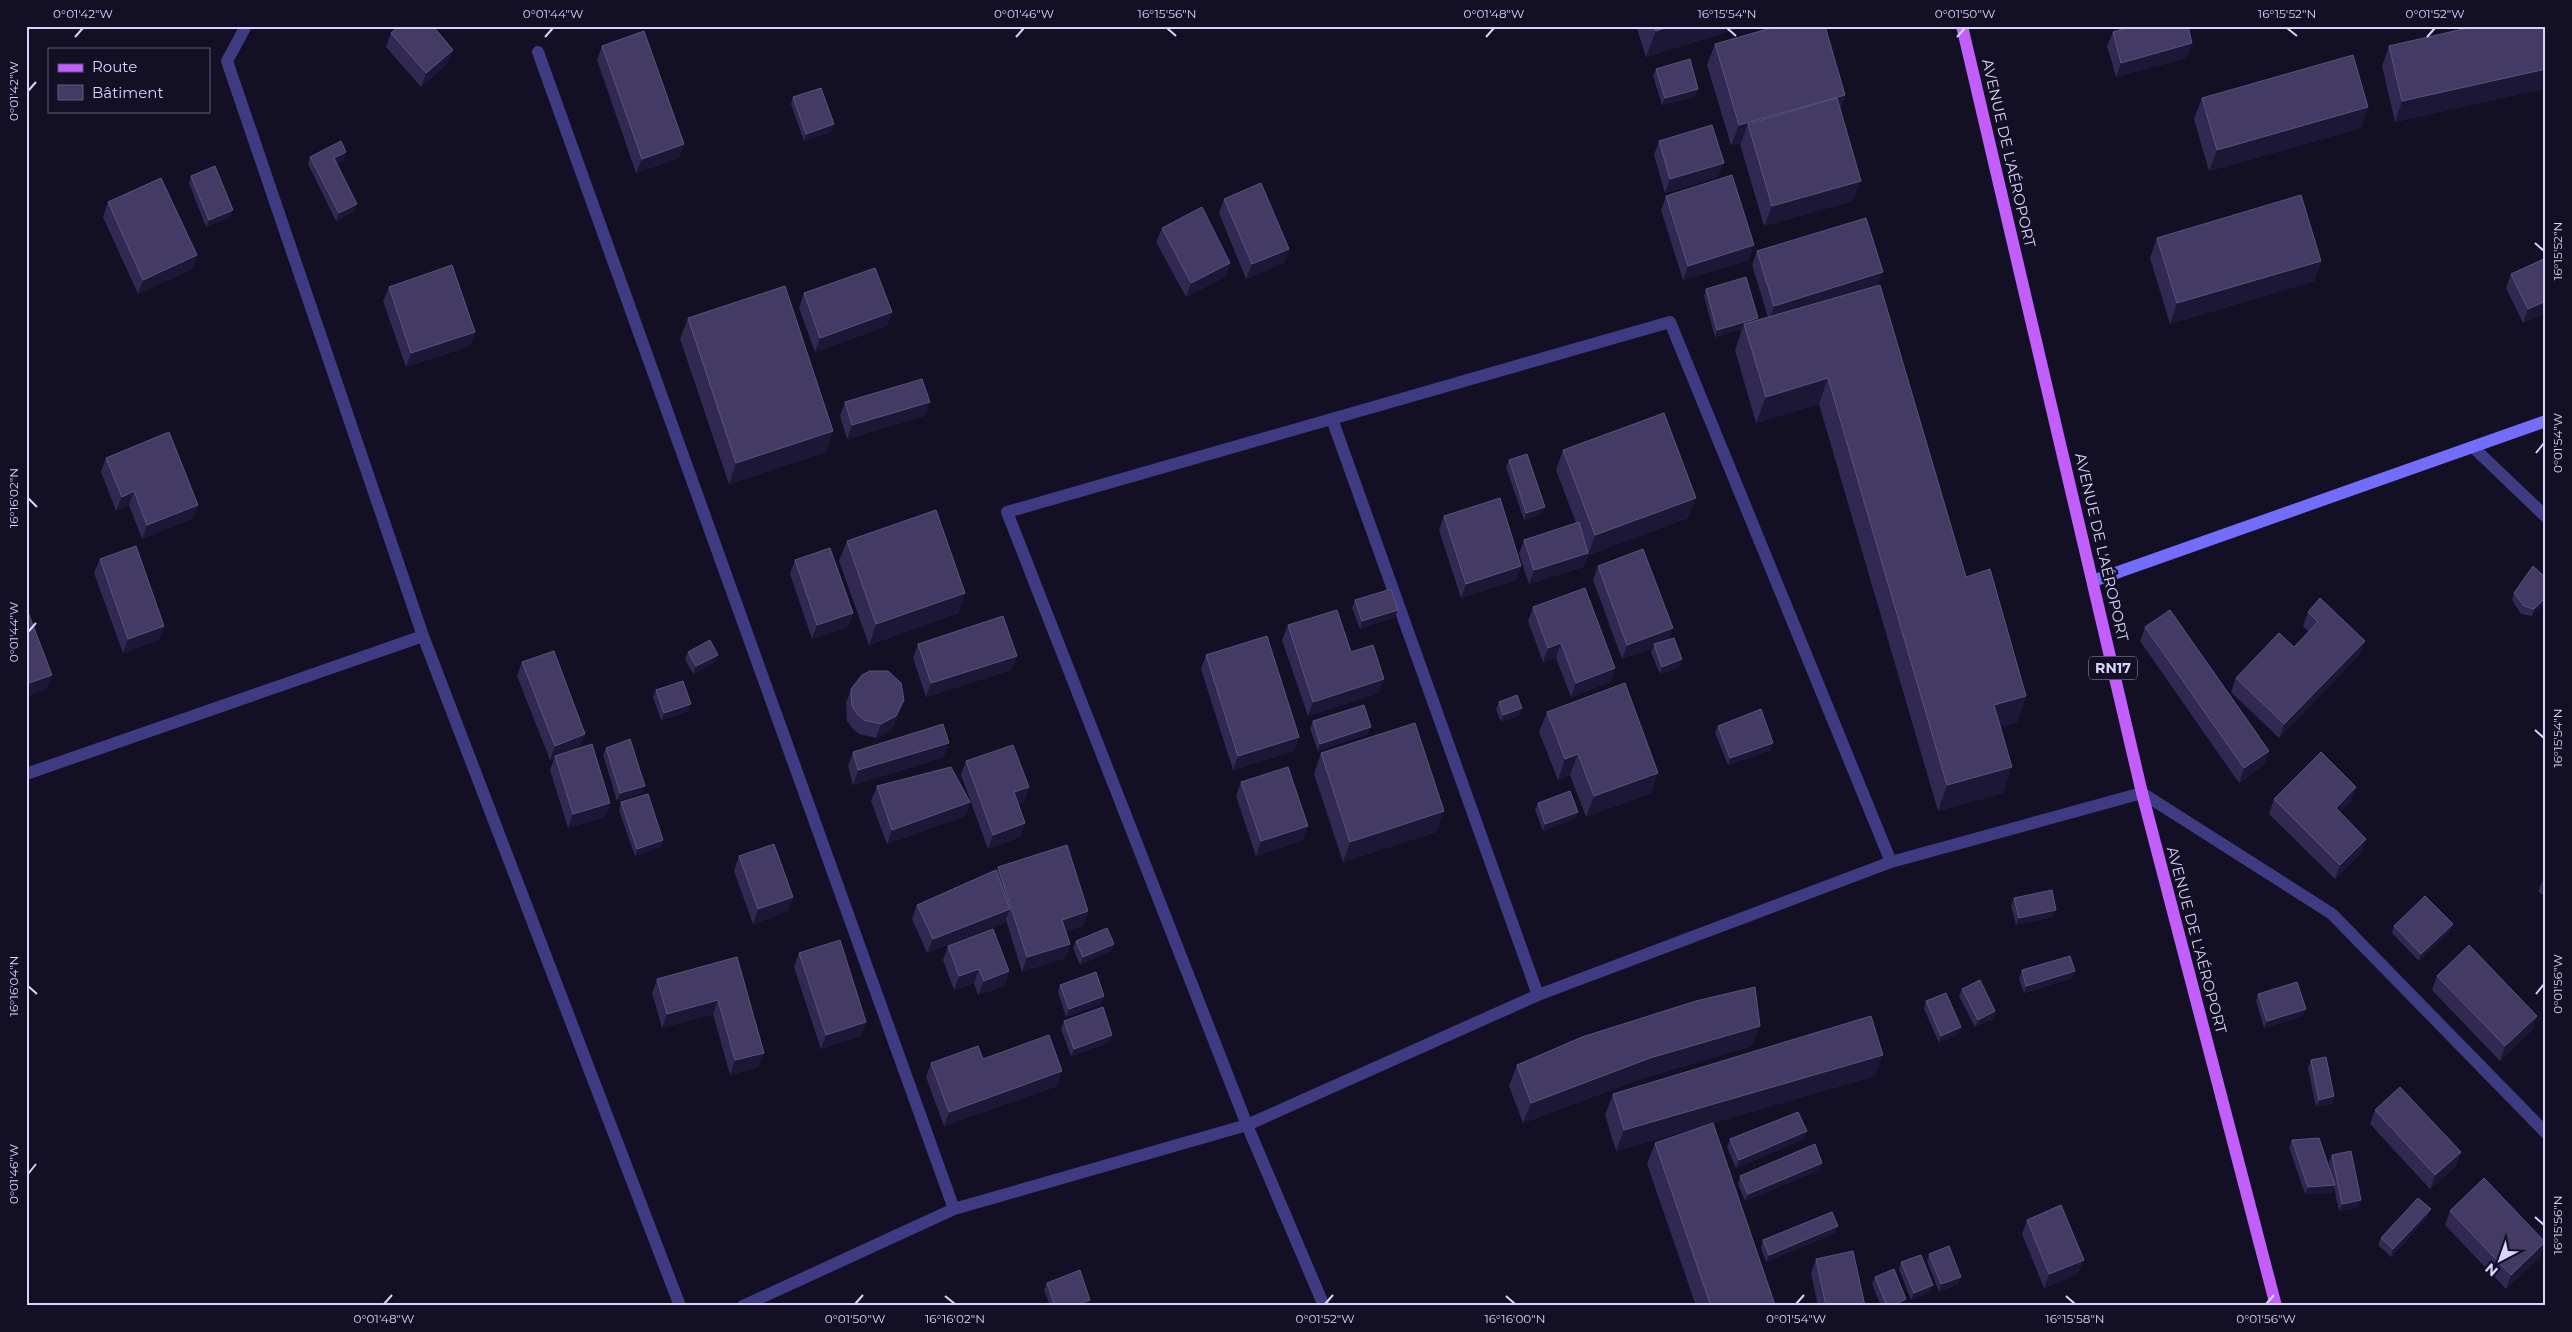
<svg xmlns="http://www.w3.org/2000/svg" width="2572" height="1332" font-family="Montserrat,sans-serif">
	<rect width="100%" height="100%" fill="#130f24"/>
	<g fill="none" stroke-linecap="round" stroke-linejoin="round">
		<path stroke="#3f3b82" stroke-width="12" d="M246 26 227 61 423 636 680 1306
			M538 52 954 1209
			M1332 419 1538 995
			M2474 448 2546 517
			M26 774 423 636
			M743 1306 954 1209 1247 1125 1538 995 1891 862 2142 793 2332 914 2546 1133
			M1324 1306 1247 1125 1007 512 1670 322 1891 862"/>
		<path stroke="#726dfb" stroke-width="12" d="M2093 581 2546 421"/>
		<path stroke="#c25efb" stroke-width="12" d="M1962 26 2142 793 2276 1306"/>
	</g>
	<path fill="#312951" d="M1636 26H1746L1646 57Z
		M2546 26V88L2395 122 2382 66 2389 46Z
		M2113 32 2187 58 2116 77 2107 46Z
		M391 33 453 50 447 64 421 87 386 47Z
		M1715 44 1845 95 1840 109 1853 201 1764 226 1740 144 1741 143 1731 145 1707 65Z
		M602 46 684 144 679 158 636 173 597 60Z
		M1656 69 1696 96 1662 105 1653 76Z
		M793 97 834 124 831 132 804 141 791 104Z
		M2202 98 2368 107 2361 128 2209 171 2194 119Z
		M1659 141 1718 177 1665 193 1654 155Z
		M310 157 344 160 337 163 355 211 336 221 308 164Z
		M191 176 230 217 206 227 189 183Z
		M1666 196 1749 260 1683 280 1661 210Z
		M1224 199 1289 249 1284 263 1246 279 1219 213Z
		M108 202 197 255 192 269 138 294 103 217Z
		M1162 228 1230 263 1225 277 1186 297 1156 242Z
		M2157 238 2321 261 2314 281 2170 324 2150 258Z
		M1757 251 1878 286 1966 577 2026 696 2017 722 2000 727 2003 793 1938 811 1819 404 1756 423 1735 350 1742 329 1715 337 1704 296 1706 289 1758 318 1757 320 1768 317 1752 265Z
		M2546 258V313L2523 323 2506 288 2511 274Z
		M389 287 475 332 470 346 406 367 383 301Z
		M804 293 892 312 887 326 815 352 799 308Z
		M688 318 826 452 729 484 680 339Z
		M845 402H930L924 416 847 439 840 416Z
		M1563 450 1688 518 1588 555 1583 567 1529 584 1519 554 1524 540 1576 523 1556 470Z
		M106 458 198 505 192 519 142 539 129 505 116 511 101 472Z
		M1509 460 1542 514 1524 520 1506 467Z
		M1444 516 1521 566 1516 580 1461 598 1439 530Z
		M847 541 965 593 958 613 869 645 839 561Z
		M100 559 164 626 159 640 123 653 94 573Z
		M795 560 853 613 848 627 812 639 790 574Z
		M1598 566 1669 639 1682 659 1680 667 1660 674 1651 652 1653 648 1622 659 1593 580Z
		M2546 578 2532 616 2521 614 2512 600 2514 593Z
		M1355 600 1395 617 1360 629 1352 608Z
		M1533 607 1615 668 1610 682 1571 697 1556 658 1543 662 1528 621Z
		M2308 612 2365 641 2359 655 2279 738 2231 692 2236 678 2294 647 2309 632 2303 626Z
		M1288 625 1351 652 1379 693 1308 716 1282 640Z
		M2145 627 2269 751 2264 765 2239 783 2140 641Z
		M918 644 1017 656 1011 670 926 697 913 658Z
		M688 652 715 662 693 674 685 659Z
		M1206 655 1299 737 1294 751 1233 770 1201 669Z
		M522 662 580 748 610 803 605 817 568 828 550 770 554 759 550 760 517 676Z
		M851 689 899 714 891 730 876 738 859 734 852 728 847 721 846 703Z
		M656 690 689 711 661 720 653 697Z
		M1499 702 1522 708 1520 715 1501 722 1496 709Z
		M1547 712 1651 793 1586 817 1570 775 1558 780 1539 732Z
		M1313 721 1368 734 1318 751 1310 729Z
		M1718 726 1771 750 1728 765 1715 733Z
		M606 748 642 793 617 801 603 755Z
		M853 752 944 757 853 785 848 766Z
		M1321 753 1444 811 1436 832 1343 862 1314 774Z
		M966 761 1029 787 1024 802 1018 804 1025 823 1020 837 988 849 961 775Z
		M1241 782 1303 840 1256 856 1236 796Z
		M877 786 970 802 965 816 887 844 871 801Z
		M2274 799 2351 801 2340 812 2366 839 2361 853 2335 879 2269 814Z
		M621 802 661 847 635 856 619 810Z
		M1538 803 1575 819 1543 831 1535 810Z
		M739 856 793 897 788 911 753 924 734 871Z
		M998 867 1088 911 1083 926 1066 931 1070 944 1065 958 1022 972 1006 920 1004 923 927 953 912 919 917 905 996 872Z
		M2546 875V898L2538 891 2544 877Z
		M2014 898 2053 917 2016 925 2011 905Z
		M2453 924 2450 931 2419 961 2392 933 2394 926Z
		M1076 941 1114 944 1111 951 1080 965 1073 948Z
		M948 946 1009 971 1004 986 978 995 974 983 954 990 943 960Z
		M799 953 866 1022 861 1036 821 1049 794 967Z
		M737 957 764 1053 758 1067 730 1075 713 1014 662 1028 652 993 657 979Z
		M2022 970 2075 971 2072 978 2024 993 2019 978Z
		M2437 976 2537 1016 2532 1030 2500 1061 2432 990Z
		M1060 985 1102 1003 1066 1017 1058 992Z
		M1962 989 1995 1011 1993 1019 1975 1027 1959 996Z
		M2258 994 2303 1016 2264 1028 2256 1001Z
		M1926 1001 1961 1027 1958 1034 1939 1043 1924 1009Z
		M1064 1021 1112 1035 1110 1042 1071 1056 1061 1029Z
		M1752 1046 1643 1078 1523 1123 1509 1086 1517 1065Z
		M983 1059 1057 1086 944 1126 926 1077 931 1063Z
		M2311 1060 2334 1096 2331 1104 2316 1107 2308 1068Z
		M1875 1076 1616 1151 1605 1115 1613 1094Z
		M2375 1110 2461 1152 2456 1166 2430 1189 2370 1124Z
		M1807 1131 1804 1139 1736 1168 1727 1147 1730 1139Z
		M2292 1140 2332 1178 2329 1162 2332 1155 2359 1207 2339 1211 2334 1187 2332 1193 2305 1194 2289 1147Z
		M1655 1143 1775 1306H1696L1647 1164Z
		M1820 1170 1745 1201 1738 1184 1740 1176Z
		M2450 1211 2545 1242 2540 1257 2506 1289 2445 1225Z
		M2428 1216 2391 1257 2378 1245 2381 1238Z
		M2027 1220 2078 1274 2044 1288 2022 1234Z
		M1838 1226 1835 1233 1766 1262 1761 1248 1763 1240Z
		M1929 1254 1958 1284 1939 1292 1927 1261Z
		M1816 1259 1865 1306H1818L1811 1273Z
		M1901 1262 1930 1292 1911 1300 1899 1269Z
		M1875 1277 1904 1306H1881L1872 1284Z
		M1047 1283 1088 1306H1050L1044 1290Z"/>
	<path fill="#1d1737" d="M1671 26H1746L1646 57 1656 31Z
		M2192 43 2187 58 2116 77 2121 63Z
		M453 50 447 64 421 87 426 73Z
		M2546 69V88L2395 122 2402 101Z
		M1698 89 1696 96 1662 105 1665 98Z
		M1845 95 1837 115 1748 124 1741 143 1731 145 1739 125Z
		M2368 107 2361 128 2209 171 2217 150Z
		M834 124 831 132 804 141 806 134Z
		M684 144 679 158 636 173 642 159Z
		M346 152 344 160 332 166 334 158Z
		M1724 163 1718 177 1665 193 1670 179Z
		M1861 181 1853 201 1764 226 1772 206Z
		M357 204 355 211 336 221 339 213Z
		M233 210 230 217 206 227 209 220Z
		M1754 245 1749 260 1683 280 1688 266Z
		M1289 249 1284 263 1246 279 1252 264Z
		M197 255 192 269 138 294 143 280Z
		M2321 261 2314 281 2170 324 2177 303Z
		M1230 263 1225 277 1186 297 1191 283Z
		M1883 272 1877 286 1769 320 1774 306Z
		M2546 301V313L2523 323 2528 309Z
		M892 312 887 326 815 352 820 338Z
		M1758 318 1755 326 1744 324 1742 329 1715 337 1717 330Z
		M475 332 470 346 406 367 411 353Z
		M1828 378 1819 404 1756 423 1766 397Z
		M930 402 924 416 847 439 852 425Z
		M833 431 826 452 729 484 736 463Z
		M134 491 129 505 116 511 122 497Z
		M1696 498 1688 518 1588 555 1595 535Z
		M198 505 192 519 142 539 147 525Z
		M1545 507 1542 514 1524 520 1526 513Z
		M1588 553 1583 567 1529 584 1534 570Z
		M1521 566 1516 580 1461 598 1466 584Z
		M965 593 958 613 869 645 876 624Z
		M2546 597V601L2532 616 2534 609Z
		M1398 610 1395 617 1360 629 1362 621Z
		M853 613 848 627 812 639 817 625Z
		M164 626 159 640 123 653 128 639Z
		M1673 628 1668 642 1654 644 1653 648 1622 659 1627 645Z
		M2365 641 2359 655 2279 738 2284 724Z
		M1561 643 1556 658 1543 662 1548 648Z
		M718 655 715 662 693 674 696 666Z
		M1017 656 1011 670 926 697 931 683Z
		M1682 659 1680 667 1660 674 1662 667Z
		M1615 668 1610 682 1571 697 1576 683Z
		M52 675 47 689 26 697V684Z
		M1384 679 1379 693 1308 716 1313 702Z
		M2026 696 2017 722 1985 731 1994 705Z
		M904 700 899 714 891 730 876 738 881 724Z
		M691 704 689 711 661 720 664 713Z
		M1522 708 1520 715 1501 722 1503 715Z
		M1371 727 1368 734 1318 751 1320 744Z
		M585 734 580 748 555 756 554 759 550 760 555 746Z
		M1299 737 1294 751 1233 770 1238 756Z
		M949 743 944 757 853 785 858 770Z
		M1773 743 1771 750 1728 765 1730 758Z
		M2269 751 2264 765 2239 783 2244 768Z
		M1578 754 1570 775 1558 780 1565 759Z
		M2012 767 2003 793 1938 811 1947 785Z
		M1658 773 1651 793 1586 817 1594 796Z
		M645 786 642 793 617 801 620 793Z
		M1029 787 1024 802 1008 807 1014 792Z
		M2356 787 2351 801 2330 822 2336 808Z
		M970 802 965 816 887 844 892 830Z
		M610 803 605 817 568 828 573 814Z
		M1444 811 1436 832 1343 862 1350 842Z
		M1578 812 1575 819 1543 831 1545 824Z
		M1025 823 1020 837 988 849 993 835Z
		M1308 826 1303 840 1256 856 1261 841Z
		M2366 839 2361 853 2335 879 2340 865Z
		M663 840 661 847 635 856 637 849Z
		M793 897 788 911 753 924 758 909Z
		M1010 909 1004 923 927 953 933 939Z
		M2056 910 2053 917 2016 925 2019 918Z
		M1088 911 1083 926 1057 934 1062 920Z
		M2453 924 2450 931 2419 961 2421 954Z
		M1070 944 1065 958 1022 972 1027 957Z
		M1114 944 1111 951 1080 965 1083 957Z
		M979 969 974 983 954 990 959 976Z
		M1009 971 1004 986 978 995 984 981Z
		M2075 971 2072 978 2024 993 2026 986Z
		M1104 996 1102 1003 1066 1017 1069 1009Z
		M718 1000 713 1014 662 1028 667 1014Z
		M2306 1009 2303 1016 2264 1028 2267 1021Z
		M1995 1011 1993 1019 1975 1027 1978 1020Z
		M2537 1016 2532 1030 2500 1061 2505 1046Z
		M866 1022 861 1036 821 1049 826 1035Z
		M1760 1026 1752 1046 1643 1078 1523 1123 1531 1103 1650 1058Z
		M1961 1027 1958 1034 1939 1043 1941 1036Z
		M1112 1035 1110 1042 1071 1056 1074 1049Z
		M764 1053 758 1067 730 1075 735 1060Z
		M1883 1055 1875 1076 1616 1151 1624 1130Z
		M1062 1071 1057 1086 944 1126 949 1112Z
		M2334 1096 2331 1104 2316 1107 2319 1100Z
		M1807 1131 1804 1139 1736 1168 1739 1160Z
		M2461 1152 2456 1166 2430 1189 2435 1175Z
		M1822 1163 1820 1170 1745 1201 1748 1194Z
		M2335 1185 2332 1193 2305 1194 2308 1187Z
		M2361 1200 2359 1207 2339 1211 2342 1204Z
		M2431 1209 2428 1216 2391 1257 2393 1249Z
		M1838 1226 1835 1233 1766 1262 1769 1255Z
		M2545 1242 2540 1257 2506 1289 2511 1275Z
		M2084 1260 2078 1274 2044 1288 2049 1274Z
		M1961 1277 1958 1284 1939 1292 1941 1284Z
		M1933 1285 1930 1292 1911 1300 1914 1293Z
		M1906 1299 1904 1306H1891Z
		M1090 1300 1088 1306H1074Z"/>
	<path fill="#433b64" stroke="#5a537c" d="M399 26H433L453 50 426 73 391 33Z
		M1654 26H1671L1656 31Z
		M1778 26H1825L1845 95 1739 125 1715 44Z
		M2133 26H2188L2192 43 2121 63 2113 32Z
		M2476 26H2546V69L2402 101 2389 46Z
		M644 31 684 144 642 159 602 46Z
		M2353 55 2368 107 2217 150 2202 98Z
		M1690 59 1698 89 1665 98 1656 69Z
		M821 88 834 124 806 134 793 97Z
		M1837 98 1861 181 1772 206 1748 124Z
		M1712 125 1724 163 1670 179 1659 141Z
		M341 141 346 152 334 158 357 204 339 213 310 157Z
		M215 166 233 210 209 220 191 176Z
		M1732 175 1754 245 1688 266 1666 196Z
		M161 178 197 255 143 280 108 202Z
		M1261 183 1289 249 1252 264 1224 199Z
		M2301 195 2321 261 2177 303 2157 238Z
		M1202 207 1230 263 1191 283 1162 228Z
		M1866 218 1883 272 1774 306 1757 251Z
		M2546 258V301L2528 309 2511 274Z
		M452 265 475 332 411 353 389 287Z
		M875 268 892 312 820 338 804 293Z
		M1746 277 1758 318 1717 330 1706 289Z
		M1880 285 1966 577 1990 569 2026 696 1994 705 2012 767 1947 785 1828 378 1766 397 1744 324Z
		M785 286 833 431 736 463 688 318Z
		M922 379 930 402 852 425 845 402Z
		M1664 413 1696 498 1595 535 1563 450Z
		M169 432 198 505 147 525 134 491 122 497 106 458Z
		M1527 454 1545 507 1526 513 1509 460Z
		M1500 498 1521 566 1466 584 1444 516Z
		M936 510 965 593 876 624 847 541Z
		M1579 522 1588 553 1534 570 1524 540Z
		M136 546 164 626 128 639 100 559Z
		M830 548 853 613 817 625 795 560Z
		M1643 549 1673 628 1627 645 1598 566Z
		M2533 566 2546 578V597L2534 609 2524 606 2514 593Z
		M1585 588 1615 668 1576 683 1561 643 1548 648 1533 607Z
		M1391 589 1398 610 1362 621 1355 600Z
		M2320 598 2365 641 2284 724 2236 678 2279 633 2294 647 2318 622 2308 612Z
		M26 607 52 675 26 684Z
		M1337 610 1351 652 1373 645 1384 679 1313 702 1288 625Z
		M2170 610 2269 751 2244 768 2145 627Z
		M1003 616 1017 656 931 683 918 644Z
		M1267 636 1299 737 1238 756 1206 655Z
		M1674 638 1682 659 1662 667 1654 644Z
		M710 640 718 655 696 666 688 652Z
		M554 651 585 734 555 746 522 662Z
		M870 671H888L901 683 904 700 896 716 881 724 864 720 857 714 852 706 851 689 862 675Z
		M683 681 691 704 664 713 656 690Z
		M1625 683 1658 773 1594 796 1578 754 1565 759 1547 712Z
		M1517 695 1522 708 1503 715 1499 702Z
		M1364 705 1371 727 1320 744 1313 721Z
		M1761 709 1773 743 1730 758 1718 726Z
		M1415 723 1444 811 1350 842 1321 753Z
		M943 724 949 743 858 770 853 752Z
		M630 739 645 786 620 793 606 748Z
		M592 744 610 803 573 814 555 756Z
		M1013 745 1029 787 1014 792 1025 823 993 835 966 761Z
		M2321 752 2356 787 2336 808 2366 839 2340 865 2274 799Z
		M951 767 970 802 892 830 877 786Z
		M1288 767 1308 826 1261 841 1241 782Z
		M1570 791 1578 812 1545 824 1538 803Z
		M648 794 663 840 637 849 621 802Z
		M774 844 793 897 758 909 739 856Z
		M1067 845 1088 911 1062 920 1070 944 1027 957 998 867Z
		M996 870 1010 909 933 939 917 905Z
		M2052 890 2056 910 2019 918 2014 898Z
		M2425 896 2453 924 2421 954 2394 926Z
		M1107 928 1114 944 1083 957 1076 941Z
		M993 929 1009 971 984 981 979 969 959 976 948 946Z
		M840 940 866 1022 826 1035 799 953Z
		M2469 945 2537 1016 2505 1046 2437 976Z
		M2070 956 2075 971 2026 986 2022 970Z
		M737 957 764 1053 735 1060 718 1000 667 1014 657 979Z
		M1096 972 1104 996 1069 1009 1060 985Z
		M1980 980 1995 1011 1978 1020 1962 989Z
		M2297 982 2306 1009 2267 1021 2258 994Z
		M1755 987 1760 1026 1650 1058 1531 1103 1517 1065 1582 1037 1696 1001Z
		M1946 993 1961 1027 1941 1036 1926 1001Z
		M1103 1007 1112 1035 1074 1049 1064 1021Z
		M1871 1016 1883 1055 1624 1130 1613 1094Z
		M1049 1035 1062 1071 949 1112 931 1063 978 1046 983 1059Z
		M2326 1057 2334 1096 2319 1100 2311 1060Z
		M2400 1087 2461 1152 2435 1175 2375 1110Z
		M1798 1112 1807 1131 1739 1160 1730 1139Z
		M1713 1123 1775 1305 1711 1306 1655 1143Z
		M2319 1138 2335 1185 2308 1187 2292 1140Z
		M1815 1144 1822 1163 1748 1194 1740 1176Z
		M2351 1151 2361 1200 2342 1204 2332 1155Z
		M2484 1178 2545 1242 2511 1275 2450 1211Z
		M2418 1198 2431 1209 2393 1249 2381 1238Z
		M2061 1205 2084 1260 2049 1274 2027 1220Z
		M1832 1212 1838 1226 1769 1255 1763 1240Z
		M1949 1246 1961 1277 1941 1284 1929 1254Z
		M1853 1251 1865 1306H1826L1816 1259Z
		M1921 1255 1933 1285 1914 1293 1901 1262Z
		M1894 1269 1906 1299 1891 1306H1887L1875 1277Z
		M1080 1270 1090 1300 1074 1306H1055L1047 1283Z"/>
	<path fill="none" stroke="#d9d3fe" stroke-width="2" d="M1167 28 1176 36M1727 28 1736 36M2287 28 2297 36M75 37 83 28M545 37 553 28M1016 37 1024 28M1486 37 1494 28M1957 37 1965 28M2427 37 2435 28M28 91 36 82M2535 243 2544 251M2536 453 2544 443M28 498 37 507M28 632 36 623M2535 730 2544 738M28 986 37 994M2536 994 2544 984M28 1174 36 1164M2535 1217 2544 1225M945 1296 955 1304M1506 1296 1515 1304M2066 1296 2075 1304M384 1304 392 1295M855 1304 863 1295M1325 1304 1333 1295M1796 1304 1804 1295M2266 1304 2274 1295"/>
	<g text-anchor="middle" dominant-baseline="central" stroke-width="5" stroke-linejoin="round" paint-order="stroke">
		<rect fill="#130f24" stroke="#9e98bd" stroke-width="1" x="2089" y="656.5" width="48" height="23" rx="4"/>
		<g font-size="14" font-weight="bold" fill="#d9d3fe">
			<text x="2113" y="668">RN17</text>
		</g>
		<g font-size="15" fill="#d9d3fe" stroke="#130f24">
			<text transform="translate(2009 153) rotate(77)">AVENUE DE L'AÉROPORT</text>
			<text transform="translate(2102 547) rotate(77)">AVENUE DE L'AÉROPORT</text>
			<text transform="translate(2197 940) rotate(75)">AVENUE DE L'AÉROPORT</text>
		</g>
	</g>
	<rect width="2572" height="1332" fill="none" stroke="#130f24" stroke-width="55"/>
	<rect x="48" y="48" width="162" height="65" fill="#130f24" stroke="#625d7b"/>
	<rect x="58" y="64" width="25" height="8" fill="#c25efb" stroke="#625d7b"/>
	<text x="92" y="72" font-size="15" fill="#d9d3fe">Route</text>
	<rect x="58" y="85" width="25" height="15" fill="#433b64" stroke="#625d7b"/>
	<text x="92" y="98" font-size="15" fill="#d9d3fe">Bâtiment</text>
	<g transform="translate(2500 1260) rotate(221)" stroke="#130f24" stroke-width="4" paint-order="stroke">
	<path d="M0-4L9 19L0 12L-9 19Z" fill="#d9d3fe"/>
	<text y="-8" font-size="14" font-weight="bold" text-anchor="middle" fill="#d9d3fe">N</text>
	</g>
	<rect x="28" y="28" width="2516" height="1276" fill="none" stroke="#d9d3fe" stroke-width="2"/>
	<g font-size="12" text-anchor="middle" fill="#d9d3fe">
		<text x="83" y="18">0°01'42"W</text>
		<text x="553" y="18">0°01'44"W</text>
		<text x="1024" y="18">0°01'46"W</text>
		<text x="1167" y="18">16°15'56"N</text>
		<text x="1494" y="18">0°01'48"W</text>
		<text x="1727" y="18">16°15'54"N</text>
		<text x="1965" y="18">0°01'50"W</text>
		<text x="2287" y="18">16°15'52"N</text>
		<text x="2435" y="18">0°01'52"W</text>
		<text transform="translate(14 91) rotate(-90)" y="4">0°01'42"W</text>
		<text transform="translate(2558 251) rotate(-90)" y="4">16°15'52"N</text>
		<text transform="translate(2558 443) rotate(-90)" y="4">0°01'54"W</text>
		<text transform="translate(14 498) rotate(-90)" y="4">16°16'02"N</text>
		<text transform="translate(14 632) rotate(-90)" y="4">0°01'44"W</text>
		<text transform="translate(2558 738) rotate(-90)" y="4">16°15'54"N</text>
		<text transform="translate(2558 984) rotate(-90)" y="4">0°01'56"W</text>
		<text transform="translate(14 986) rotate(-90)" y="4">16°16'04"N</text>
		<text transform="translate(14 1174) rotate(-90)" y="4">0°01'46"W</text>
		<text transform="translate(2558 1225) rotate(-90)" y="4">16°15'56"N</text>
		<text x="384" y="1323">0°01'48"W</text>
		<text x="855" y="1323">0°01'50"W</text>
		<text x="955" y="1323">16°16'02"N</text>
		<text x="1325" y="1323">0°01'52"W</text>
		<text x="1515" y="1323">16°16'00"N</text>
		<text x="1796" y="1323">0°01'54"W</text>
		<text x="2075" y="1323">16°15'58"N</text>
		<text x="2266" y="1323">0°01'56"W</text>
	</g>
</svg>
